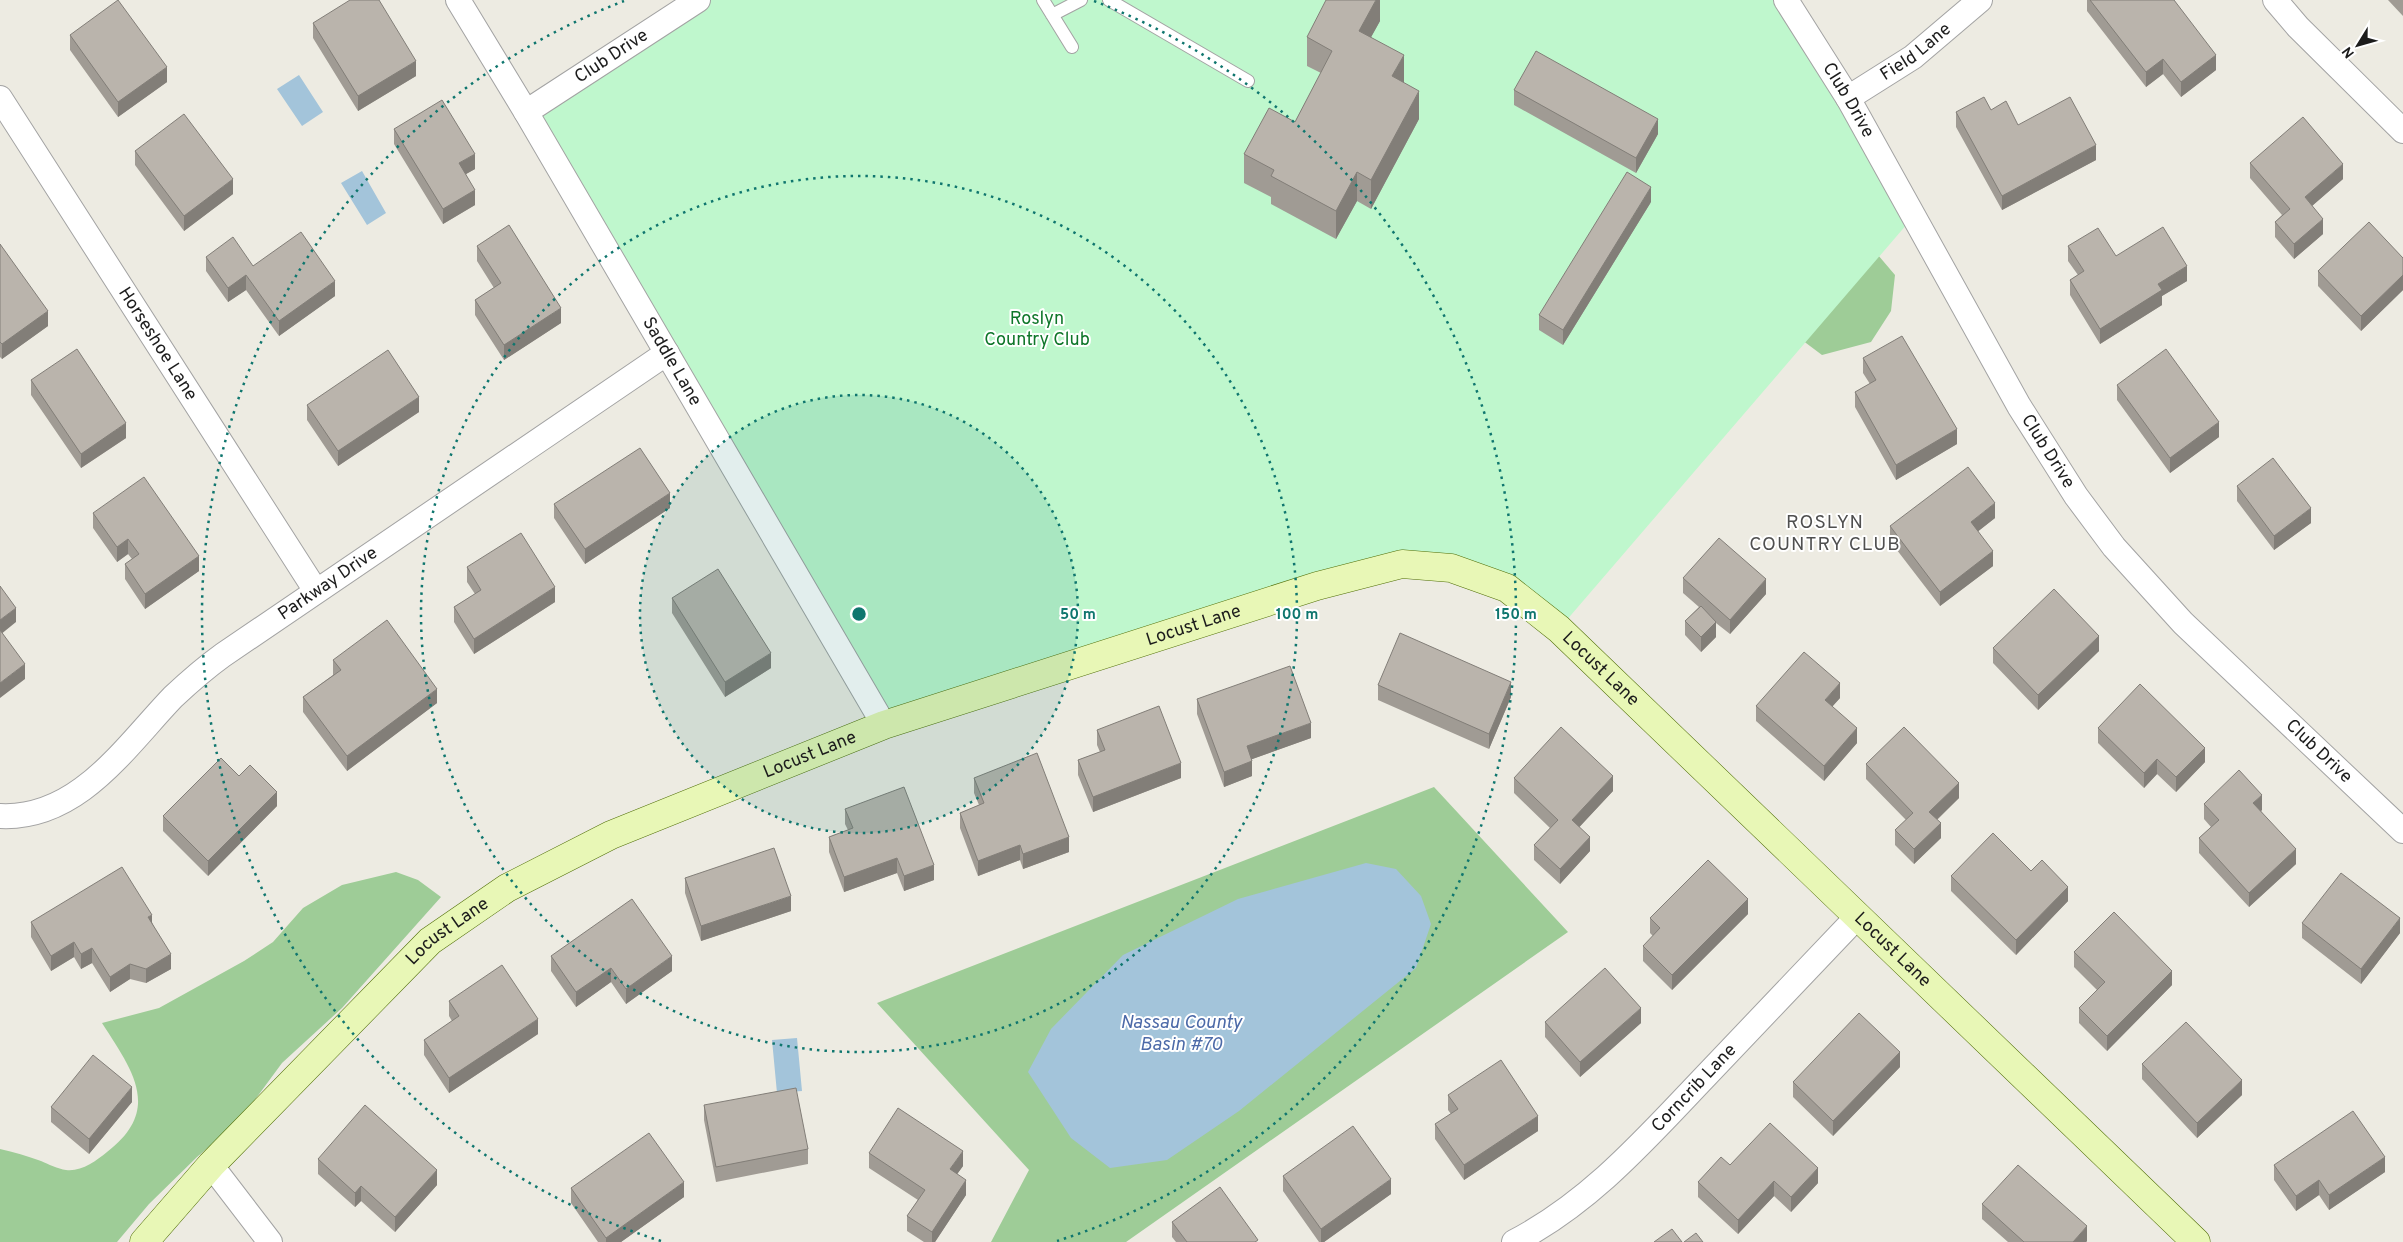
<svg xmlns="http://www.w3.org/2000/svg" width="2403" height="1242" font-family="Overpass,sans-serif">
	<rect width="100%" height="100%" fill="#edebe2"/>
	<path fill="#9ecc97" d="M1861 235 1895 275 1891 311 1871 342 1822 355 1782 325Z
		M1434 787 1568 932 1126 1242H991L1029 1170 877 1003Z
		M396 872 418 880 441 897 342 1008 282 1063 240 1120 197 1157 149 1204 117 1242H0V1149C14 1152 27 1156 41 1161 48 1164 58 1169 66 1170 81 1172 96 1161 107 1152 163 1109 132 1070 102 1023L159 1008 244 961 273 942 303 908 342 885Z"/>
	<path fill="#bff7cd" d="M695 0H1786L1914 216 1559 629 1507 588 1402 564 884 725 528 107Z"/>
	<path fill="#a3c4da" d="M299 75 323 112 302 126 277 89Z
		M362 171 386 213 367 225 341 183Z
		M1366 863 1396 869 1421 896 1431 924 1416 968 1239 1111 1167 1160 1110 1168 1071 1138 1028 1072 1051 1029 1123 955 1238 899Z
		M797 1038 802 1091 777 1093 772 1040Z"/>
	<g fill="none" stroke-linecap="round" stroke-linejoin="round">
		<defs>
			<path id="lane" d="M1043 0 1072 47
				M1109 0 1248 81
				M1052 15 1081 0"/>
			<g id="street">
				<path id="s1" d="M458 0 526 112 884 725"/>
				<path id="s2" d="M1786 0 1848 98 2019 406 2076 496 2114 547 2183 623 2403 831"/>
				<path d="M2275 0 2298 27 2403 131"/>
				<path id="s3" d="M0 98 316 591"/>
				<path id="s4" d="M1848 98 1913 57 1980 0"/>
				<path id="s5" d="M526 112 698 0"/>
				<path id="s6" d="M0 816C78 820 125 747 173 697 189 682 205 668 223 655L667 353"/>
				<path d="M211 1165 270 1242"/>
				<path id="s7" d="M1514 1242C1589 1203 1643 1142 1700 1082 1752 1027 1805 972 1857 917"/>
			</g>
			<g id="secondary">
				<path id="s8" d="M144 1242 211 1165 430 941 507 888 611 835 884 725 1317 586 1402 564 1451 568 1507 588 1559 629 2196 1242"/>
			</g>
		</defs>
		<use href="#lane" stroke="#a3a3a3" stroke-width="14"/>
		<use href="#street" stroke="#a3a3a3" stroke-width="26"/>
		<use href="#secondary" stroke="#516f08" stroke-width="29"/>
		<use href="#lane" stroke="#fff" stroke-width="12"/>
		<use href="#street" stroke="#fff" stroke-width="24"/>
		<use href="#secondary" stroke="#e8f7b6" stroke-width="28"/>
	</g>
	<path fill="#a09b94" d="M1380 0V21L1371 37 1404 83 1419 119 1371 209 1357 201 1336 239 1271 204V197L1244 183V154L1295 122 1321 73 1307 66V37Z
		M2087 0H2174L2216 70 2181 97 2163 74 2146 87 2087 11Z
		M2388 0H2403V16Z
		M313 23 416 76 358 111 313 38Z
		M70 35 167 82 118 117 70 50Z
		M1514 90 1658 134 1636 173 1514 105Z
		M1991 110 2018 125 2096 160 2002 210 1956 127V112Z
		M394 129 475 169 466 174 475 205 443 224 394 144Z
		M135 151 233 194 184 231 135 165Z
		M2250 163 2343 179 2312 206 2323 234 2294 259 2275 237V222L2282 215 2250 178Z
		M1651 202 1563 345 1539 330V315Z
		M0 244 48 326 2 359 0 357Z
		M477 246 561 323 504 360 475 315V300L494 288 477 261Z
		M2068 246 2116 256 2187 281 2162 296V305L2100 344 2070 295V280L2078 275 2068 261Z
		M206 257 253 266 335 296 279 336 246 290 228 302 206 271Z
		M2403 258V290L2361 331 2318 286V271Z
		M1863 358 1957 444 1896 480 1855 407V392L1870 384 1863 373Z
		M31 380 126 438 81 468 31 395Z
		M2117 385 2219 437 2170 473 2117 400Z
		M307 405 419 412 338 466 307 420Z
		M2237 486 2311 523 2274 550 2237 501Z
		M554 504 670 508 585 564 554 518Z
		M93 513 199 571 145 609 125 579V564L132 559 128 554 117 562 93 528Z
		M1995 518 1978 531 1993 566 1940 606 1890 541V526Z
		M467 567 555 602 474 654 454 622V607L475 594 467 582Z
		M1683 578 1766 594 1730 634 1716 623V637L1701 652 1685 635V621L1699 607 1683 593Z
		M672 598 771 668 725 697 672 613Z
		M1993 648 2099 651 2038 710 1993 663Z
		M333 660 437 703 347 771 303 712V697L333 675Z
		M1378 685 1511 697 1489 749 1378 700Z
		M1840 698 1832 706 1857 743 1824 781 1756 721V706Z
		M1197 699 1311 738 1252 759V776L1224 787 1197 714Z
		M2098 728 2205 762 2176 792 2157 774 2144 788 2098 743Z
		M1097 730 1181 778 1093 812 1078 775V760L1100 752 1097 745Z
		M1866 764 1959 798 1937 820 1941 838 1914 864 1895 845V830L1906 820 1866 779Z
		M239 776 277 806 208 876 163 831V816Z
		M974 778 1069 852 1023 869 1020 860 978 876 960 828V813L979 805 974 793Z
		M1514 778 1613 791 1579 827 1590 851 1560 884 1534 860V845L1550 828 1514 793Z
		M2204 804 2262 810 2261 811 2296 864 2249 907 2199 853V838L2211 827 2204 819Z
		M845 809 934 880 904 891 897 873 844 892 829 852V837L848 830 845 824Z
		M1951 876 2068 901 2016 955 1951 891Z
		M685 878 791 911 701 941 685 893Z
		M1748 914 1672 990 1643 961V946L1653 936 1650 933V918Z
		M31 922H152L171 969 146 983 130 979 110 992 92 963 81 969 74 957 51 971 31 937Z
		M2302 923 2400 933 2361 984 2302 938Z
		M2074 952 2172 985 2107 1051 2079 1023V1008L2097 990 2074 967Z
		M551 956 672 971 626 1004 611 982 576 1007 551 971Z
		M449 1001 538 1034 449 1093 424 1055V1040L452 1021 449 1016Z
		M1545 1022 1641 1023 1580 1077 1545 1037Z
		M2142 1064 2242 1095 2197 1138 2142 1079Z
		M1900 1067 1833 1136 1793 1097V1082Z
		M1448 1095 1538 1131 1464 1180 1435 1139V1124L1451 1114 1448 1110Z
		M132 1102 89 1154 51 1122V1107Z
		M704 1105 808 1149V1164L716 1182 704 1120Z
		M869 1153 963 1166 957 1174 966 1195 935 1242H924L907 1231V1216L918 1200 869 1168Z
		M318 1159 437 1185 395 1232 361 1201 355 1207 318 1174Z
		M1730 1165 1818 1183 1791 1212 1774 1196 1738 1234 1698 1197V1182Z
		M2274 1165 2385 1172 2329 1210 2319 1195 2296 1211 2274 1180Z
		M1283 1176 1391 1194 1324 1242H1319L1283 1191Z
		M571 1188 684 1197 621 1242H598L571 1203Z
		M1982 1204 2087 1241 2086 1242H2008L1982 1219Z
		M1172 1222 1258 1242H1176L1172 1237Z"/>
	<path fill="#827e78" d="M1376 0H1380V21L1359 59V31Z
		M1404 55V83L1392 76Z
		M2216 55V70L2181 97V82Z
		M2163 59V74L2146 87V72Z
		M416 61V76L358 111V96Z
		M167 67V82L118 117V102Z
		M1419 91V119L1371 209V180Z
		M1658 119V134L1636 173V158Z
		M2096 145V160L2002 210V196Z
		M475 154V169L459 178V163Z
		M2343 164V179L2305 212V197Z
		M1357 172V201L1336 239V211Z
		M233 179V194L184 231V216Z
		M1651 187V202L1563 345V330Z
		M475 190V205L443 224V209Z
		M2323 219V234L2294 259V244Z
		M2187 266V281L2162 296V305L2100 344V329L2158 284Z
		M246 275V290L228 302V288Z
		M2403 275V290L2361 331V316Z
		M335 281V296L279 336V321Z
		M561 308V323L504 360V345Z
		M48 311V326L2 359V344Z
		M419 397V412L338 466V451Z
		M2219 422V437L2170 473V458Z
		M126 423V438L81 468V454Z
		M1957 429V444L1896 480V465Z
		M670 493V508L585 564V549Z
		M1995 503V518L1971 537V522Z
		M2311 508V523L2274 550V536Z
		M128 539V554L117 562V547Z
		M1993 551V566L1940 606V592Z
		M199 556V571L145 609V594Z
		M1766 579V594L1730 634V620Z
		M555 587V602L474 654V639Z
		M16 608V622L0 635V620Z
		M1716 622V637L1701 652V637Z
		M2099 636V651L2038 710V695Z
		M771 653V668L725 697V682Z
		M25 664V679L0 698V683Z
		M1511 682V697L1489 749V734Z
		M1840 683V698L1825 715V700Z
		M437 689V703L347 771V756Z
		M1311 723V738L1247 761V746Z
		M1857 728V743L1824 781V766Z
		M2205 748V762L2176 792V777Z
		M2157 759V774L2144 788V773Z
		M1252 761V776L1224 787V772Z
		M1181 763V778L1093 812V797Z
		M1613 776V791L1572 835V820Z
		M1959 783V798L1929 827V812Z
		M277 792V806L208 876V861Z
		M2262 795V810L2253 818V803Z
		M1941 823V838L1914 864V849Z
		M1069 837V852L1023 869V854Z
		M1590 837V851L1560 884V869Z
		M1020 845V860L978 876V861Z
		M2296 849V864L2249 907V893Z
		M897 858V873L844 892V877Z
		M934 865V880L904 891V876Z
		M2068 887V901L2016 955V940Z
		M791 896V911L701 941V926Z
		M1748 899V914L1672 990V975Z
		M152 915V930L148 917Z
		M2400 918V933L2361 984V969Z
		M74 942V957L51 971V956Z
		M92 948V963L81 969V954Z
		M171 954V969L146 983V969Z
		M672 956V971L626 1004V989Z
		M130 964V979L110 992V977Z
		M611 968V982L576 1007V992Z
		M2172 971V985L2107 1051V1036Z
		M1641 1008V1023L1580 1077V1062Z
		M538 1019V1034L449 1093V1078Z
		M1900 1052V1067L1833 1136V1121Z
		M2242 1080V1095L2197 1138V1123Z
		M132 1087V1102L89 1154V1139Z
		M1538 1116V1131L1464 1180V1165Z
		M963 1151V1166L950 1184V1169Z
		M2385 1157V1172L2329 1210V1195Z
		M1818 1168V1183L1791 1212V1197Z
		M437 1170V1185L395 1232V1217Z
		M1391 1179V1194L1324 1242H1321V1229Z
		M966 1180V1195L935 1242H932V1232Z
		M2319 1180V1195L2296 1211V1196Z
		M1774 1181V1196L1738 1234V1220Z
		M684 1182V1197L621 1242H606V1238Z
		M361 1186V1201L355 1207V1193Z
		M2087 1226V1241L2086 1242H2073Z"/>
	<path fill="#bab4ac" stroke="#827e78" d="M118 0 167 67 118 102 70 35Z
		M350 0H379L416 61 358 96 313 23Z
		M1326 0H1376L1359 31 1404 55 1392 76 1419 91 1371 180 1357 172 1336 211 1271 176 1274 170 1244 154 1269 108 1295 122 1332 51 1307 37Z
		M2090 0H2174L2216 55 2181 82 2163 59 2146 72Z
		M1536 51 1658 119 1636 158 1514 90Z
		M1984 97 1991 110 2006 101 2018 125 2070 97 2096 145 2002 196 1956 112Z
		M442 100 475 154 459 163 475 190 443 209 394 129Z
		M184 114 233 179 184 216 135 151Z
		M2303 117 2343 164 2305 197 2323 219 2294 244 2275 222 2290 209 2250 163Z
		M1627 172 1651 187 1563 330 1539 315Z
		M2369 222 2403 258V275L2361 316 2318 271Z
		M509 225 561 308 504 345 475 300 501 283 477 246Z
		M2163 227 2187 266 2158 284 2162 290 2100 329 2070 280 2084 271 2068 246 2098 228 2116 256Z
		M301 232 335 281 279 321 246 275 228 288 206 257 233 237 253 266Z
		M0 244 48 311 2 344 0 342Z
		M1902 336 1957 429 1896 465 1855 392 1876 380 1863 358Z
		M77 349 126 423 81 454 31 380Z
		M2166 349 2219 422 2170 458 2117 385Z
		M388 350 419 397 338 451 307 405Z
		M640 448 670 493 585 549 554 504Z
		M2273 458 2311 508 2274 536 2237 486Z
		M1968 467 1995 503 1971 522 1993 551 1940 592 1890 526Z
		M144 477 199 556 145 594 125 564 139 554 128 539 117 547 93 513Z
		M521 533 555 587 474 639 454 607 481 590 467 567Z
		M1719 538 1766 579 1730 620 1683 578Z
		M718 569 771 653 725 682 672 598Z
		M0 586 16 608 0 620Z
		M2054 589 2099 636 2038 695 1993 648Z
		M1701 606 1716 622 1701 637 1685 621Z
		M387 620 437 689 347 756 303 697 341 670 333 660Z
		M0 630 25 664 0 683Z
		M1400 633 1511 682 1489 734 1378 685Z
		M1804 652 1840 683 1825 700 1857 728 1824 766 1756 706Z
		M1290 666 1311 723 1247 746 1252 761 1224 772 1197 699Z
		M2140 684 2205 748 2176 777 2157 759 2144 773 2098 728Z
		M1159 706 1181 763 1093 797 1078 760 1105 750 1097 730Z
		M1561 727 1613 776 1572 820 1590 837 1560 869 1534 845 1558 820 1514 778Z
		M1904 727 1959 783 1929 812 1941 823 1914 849 1895 830 1913 813 1866 764Z
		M1037 753 1069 837 1023 854 1020 845 978 861 960 813 984 803 974 778Z
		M221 758 239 776 250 765 277 792 208 861 163 816Z
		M2239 770 2262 795 2253 803 2296 849 2249 893 2199 838 2219 820 2204 804Z
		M904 787 934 865 904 876 897 858 844 877 829 837 853 828 845 809Z
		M1993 833 2031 871 2042 860 2068 887 2016 940 1951 876Z
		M774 848 791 896 701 926 685 878Z
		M1708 860 1748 899 1672 975 1643 946 1660 928 1650 918Z
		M122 867 152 915 148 917 171 954 146 969 130 964 110 977 92 948 81 954 74 942 51 956 31 922Z
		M2341 873 2400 918 2361 969 2302 923Z
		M632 899 672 956 626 989 611 968 576 992 551 956Z
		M2114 912 2172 971 2107 1036 2079 1008 2105 982 2074 952Z
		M502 965 538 1019 449 1078 424 1040 459 1016 449 1001Z
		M1605 968 1641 1008 1580 1062 1545 1022Z
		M1859 1013 1900 1052 1833 1121 1793 1082Z
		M2186 1022 2242 1080 2197 1123 2142 1064Z
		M93 1055 132 1087 89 1139 51 1107Z
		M1501 1060 1538 1116 1464 1165 1435 1124 1458 1109 1448 1095Z
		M796 1088 808 1149 716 1167 704 1105Z
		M365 1105 437 1170 395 1217 361 1186 355 1193 318 1159Z
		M898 1108 963 1151 950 1169 966 1180 932 1232 907 1216 925 1190 869 1153Z
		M2353 1111 2385 1157 2329 1195 2319 1180 2296 1196 2274 1165Z
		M1770 1123 1818 1168 1791 1197 1774 1181 1738 1220 1698 1182 1721 1157 1730 1165Z
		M1353 1126 1391 1179 1321 1229 1283 1176Z
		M649 1133 684 1182 606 1238 571 1188Z
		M2018 1165 2087 1226 2073 1242H2024L1982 1204Z
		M1220 1187 1258 1240 1255 1242H1187L1172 1222Z
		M1672 1229 1682 1242H1654Z
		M1696 1233 1703 1242H1684Z"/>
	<circle cx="859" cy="614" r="219" fill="#0f766e" fill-opacity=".12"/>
	<g fill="none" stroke="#0f766e" stroke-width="2.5" stroke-dasharray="2.5 5">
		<circle cx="859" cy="614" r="219"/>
		<circle cx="859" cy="614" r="438"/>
		<path d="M661 1241A657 657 0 0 1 624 1M1094 1A657 657 0 0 1 1057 1241"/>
	</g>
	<g text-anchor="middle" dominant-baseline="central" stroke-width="4" stroke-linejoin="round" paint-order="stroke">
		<g font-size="18" fill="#1c1c1c" stroke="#fff">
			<text stroke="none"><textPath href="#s4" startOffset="82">Field Lane</textPath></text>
			<text stroke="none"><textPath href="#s5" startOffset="102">Club Drive</textPath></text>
			<text stroke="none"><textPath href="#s2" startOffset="118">Club Drive</textPath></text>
			<text stroke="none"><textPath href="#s3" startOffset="292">Horseshoe Lane</textPath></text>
			<text stroke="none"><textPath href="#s1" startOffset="420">Saddle Lane</textPath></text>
			<text stroke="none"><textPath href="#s2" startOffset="522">Club Drive</textPath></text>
			<text stroke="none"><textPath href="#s6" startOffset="410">Parkway Drive</textPath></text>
			<text stroke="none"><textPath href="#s8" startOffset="1245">Locust Lane</textPath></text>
			<text stroke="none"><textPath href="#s8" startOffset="1695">Locust Lane</textPath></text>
			<text stroke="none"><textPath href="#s2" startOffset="928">Club Drive</textPath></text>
			<text stroke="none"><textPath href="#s8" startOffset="840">Locust Lane</textPath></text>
			<text stroke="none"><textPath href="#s8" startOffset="435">Locust Lane</textPath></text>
			<text stroke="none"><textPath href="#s8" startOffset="2100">Locust Lane</textPath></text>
			<text stroke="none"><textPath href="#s7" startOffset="238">Corncrib Lane</textPath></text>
		</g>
		<g font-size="18" fill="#0e7629" stroke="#fff">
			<text x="1037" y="319">Roslyn<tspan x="1037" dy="21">Country Club</tspan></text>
		</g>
		<g font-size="19" letter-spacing="1" fill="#4f4f4f" stroke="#fff">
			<text x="1825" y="523">ROSLYN<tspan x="1825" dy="22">COUNTRY CLUB</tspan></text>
		</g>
		<g font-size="19" font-style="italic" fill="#4c6aa8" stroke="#fff">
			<text x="1181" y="1023">Nassau County<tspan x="1181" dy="22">Basin #70</tspan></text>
		</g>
	</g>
	<circle cx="859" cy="614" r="8" fill="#0f766e" stroke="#fff" stroke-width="2.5"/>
	<g font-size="15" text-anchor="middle" font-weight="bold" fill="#0f766e" stroke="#fff" stroke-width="4" stroke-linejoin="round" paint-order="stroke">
		<text x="1078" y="619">50 m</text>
		<text x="1297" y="619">100 m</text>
		<text x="1516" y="619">150 m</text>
	</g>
	<g transform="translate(2358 45) rotate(233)" stroke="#ffffff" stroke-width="4" paint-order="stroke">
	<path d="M0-4L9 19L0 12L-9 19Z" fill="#1c1c1c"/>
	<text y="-8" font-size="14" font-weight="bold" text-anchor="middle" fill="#1c1c1c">N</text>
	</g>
</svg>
